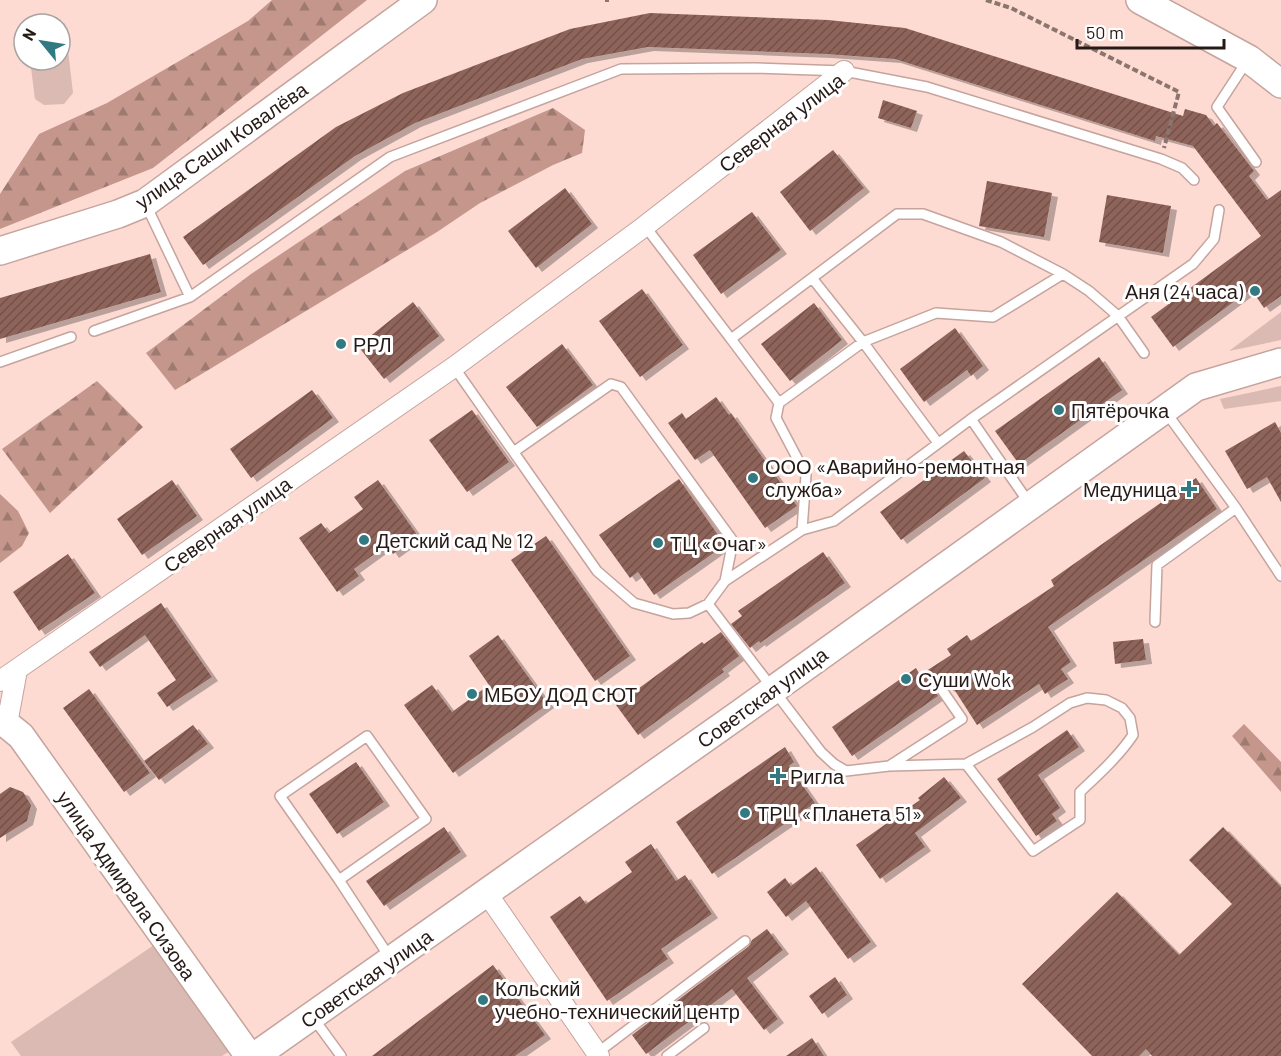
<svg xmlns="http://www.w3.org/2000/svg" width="1281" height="1056" font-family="Barlow,sans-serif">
	<defs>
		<pattern id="forest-firs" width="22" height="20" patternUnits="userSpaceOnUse" patternTransform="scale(1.5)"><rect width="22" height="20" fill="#c4968c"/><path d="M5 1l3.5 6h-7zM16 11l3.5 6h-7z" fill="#9f7a71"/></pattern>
		<pattern id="building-hatch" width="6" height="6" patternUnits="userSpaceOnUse" patternTransform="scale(1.5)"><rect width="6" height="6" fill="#8d635a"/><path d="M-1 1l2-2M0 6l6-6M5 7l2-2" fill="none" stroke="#735149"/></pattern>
		<filter id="shadow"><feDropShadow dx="6" dy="4" stdDeviation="0" flood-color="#0004"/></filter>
	</defs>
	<rect width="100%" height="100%" fill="#fddad2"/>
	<path fill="#dabab3" d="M55 18 65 24 73 93 64 104 44 105 35 99 30 60H60V24H31L32 22Z
		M1281 312V340L1229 351Z
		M1281 386V401L1224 409 1220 399Z
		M157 943 230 1051 222 1056H21L11 1042Z"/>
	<path fill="url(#forest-firs)" d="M272 0H367L153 168 0 229V194L39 134 107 103 248 21Z
		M553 108 585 130 582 153 553 165 480 203 437 232 175 390 146 353 251 274 405 171Z
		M97 381 143 427 50 513 2 449Z
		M0 494 18 511 29 533 22 546 0 563Z
		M1244 724 1281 762V792L1232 736Z"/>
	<path fill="url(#building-hatch)" filter="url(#shadow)" d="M650 13 828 20 905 28 1183 116 1185 109 1206 115 1214 126 1217 123 1254 171 1249 176 1267 200 1281 190V296L1264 308 1251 289 1173 347 1151 317 1261 236 1193 146 1156 136 1155 141 895 59 826 54 648 47 582 59 415 123 355 156 203 265 183 237 336 127 403 93 570 29Z
		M883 100 917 111 911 128 878 118Z
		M833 150 864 188 810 231 780 192Z
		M987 181 1052 193 1044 237 979 226Z
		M565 188 592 224 536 268 508 231Z
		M1107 195 1171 206 1163 253 1099 242Z
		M752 212 781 250 721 294 693 255Z
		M150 254 161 292 0 339V298Z
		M642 289 683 345 640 377 599 321Z
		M413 302 439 336 384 379 358 346Z
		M814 303 842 340 790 381 761 344Z
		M955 328 983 366 971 376 967 370 924 402 900 369Z
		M562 344 593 385 537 427 506 387Z
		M1099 357 1122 390 1019 464 995 431Z
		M312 390 333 418 251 478 230 449Z
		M716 397 729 415 731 413 797 506 765 528 710 450 695 460 668 423 682 413 686 419Z
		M472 410 509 462 467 492 429 440Z
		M1275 422 1281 433V502L1267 477 1247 489 1225 451Z
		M964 451 985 478 901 540 880 512Z
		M1196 478 1217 509 1048 627 1071 662 1061 669 1068 679 1045 694 1039 684 977 725 952 686 949 688 944 684H939L935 690 938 696 852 756 832 727 916 668 920 675 951 655 947 649 967 635 971 641 1054 586 1051 580Z
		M679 479 725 545 654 595 638 572 630 578 599 535Z
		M172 480 197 516 142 555 117 519Z
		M378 480 418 536 393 554 387 545 354 569 359 576 337 592 299 538 321 523 329 533 363 509 354 497Z
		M546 536 630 656 595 681 511 560Z
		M823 552 845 583 760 643 759 641 750 648 731 624 742 616 738 611Z
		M68 554 95 593 39 631 13 592Z
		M161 603 212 677 167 707 157 693 176 680 145 635 100 667 89 652Z
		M721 632 739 656 722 669 724 672 638 735 616 705 702 642 704 644Z
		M498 635 548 704 453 773 404 705 432 685 452 712 489 685 469 656Z
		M1143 639 1146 660 1115 664 1113 642Z
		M89 689 150 773 124 792 63 708Z
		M193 725 208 744 159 780 144 761Z
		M1067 730 1079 747 1038 775 1060 808 1052 814 1057 821 1036 836 997 779Z
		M785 747 794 762 789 766 815 803 712 874 676 822Z
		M356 762 384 802 337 834 309 794Z
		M944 777 961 798 915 833 925 847 880 879 856 845 920 800 918 798Z
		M10 787 23 792 31 805 27 821 0 838V794Z
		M444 827 461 852 384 906 366 881Z
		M1223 827 1281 887V1056H1152L1146 1049 1139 1056H1092L1022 984 1117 892 1179 955 1232 904 1189 860Z
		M651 844 676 881 685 875 712 914 661 949 668 959 607 1001 550 917 580 896 586 904 632 872 625 862Z
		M816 867 871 942 848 959 806 901 786 917 767 892 785 878 791 886Z
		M767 929 783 950 747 978 778 1019 764 1030 732 989 646 1054 632 1035 749 946 752 940Z
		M493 965 545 1035 515 1056H372Z
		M835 977 847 995 822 1014 809 996Z
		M812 1038 824 1056H786Z"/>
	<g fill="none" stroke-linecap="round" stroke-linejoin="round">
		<defs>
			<path id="lane" d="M1247 61 1217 107 1256 162
				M146 205 190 297 390 157 621 69 755 68 844 71 927 87 1161 159 1182 168 1194 180
				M645 226 731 339
				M812 278 863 342 938 443
				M94 331 190 297
				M0 362 71 337
				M454 367 597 571 634 603 673 614 689 613 708 604 821 752 834 764 846 771 889 766 962 719 942 690
				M779 403 863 342 936 313 993 317 1063 274 1089 291 1118 316 1144 353
				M971 419 1029 503
				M515 451 611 384 621 387 733 541 725 581 708 604
				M1236 508 1281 576
				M802 530 806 475 776 418 779 403 731 339 897 214H923L1001 242 1063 274
				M725 581 802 530 834 521 971 419 1193 264 1214 239 1219 210
				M1155 622 1157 565 1236 508 1165 411
				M889 766 966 764 1033 727 1070 703 1087 698 1106 700 1122 708 1130 718 1133 735C1118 757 1099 774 1080 792V820L1033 851 966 764
				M339 880 426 819 367 736 280 796 339 880 390 958
				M314 1019 341 1056
				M597 1053 745 941
				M667 1056 704 1028"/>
			<path id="street" d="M0 681 454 367 645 226 844 71
				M7 724 17 670
				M486 892 599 1056"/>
			<path id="secondary" d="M1140 0 1249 59 1281 84
				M0 251 118 214 145 203 423 0
				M0 719 21 736 249 1056
				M255 1056 738 715 1196 387 1281 362"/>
		</defs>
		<use href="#lane" stroke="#c5a49d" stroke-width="12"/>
		<use href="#street" stroke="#c5a49d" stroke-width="22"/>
		<use href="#secondary" stroke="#c5a49d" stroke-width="30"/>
		<path stroke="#8b756f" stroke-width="4" stroke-dasharray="6 3" stroke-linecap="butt" d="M607 0V2
			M986 0 1011 8 1179 92 1164 148"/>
		<use href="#lane" stroke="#fff" stroke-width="9"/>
		<use href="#street" stroke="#fff" stroke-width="20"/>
		<use href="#secondary" stroke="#fff" stroke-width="27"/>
	</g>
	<g fill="#317a81" stroke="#fff" stroke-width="2">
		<circle cx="1255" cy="291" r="6"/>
		<circle cx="341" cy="344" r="6"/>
		<circle cx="1059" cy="410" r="6"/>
		<circle cx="753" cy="478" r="6"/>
		<path d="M1186 480h6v6h6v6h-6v6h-6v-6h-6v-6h6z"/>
		<circle cx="364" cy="540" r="6"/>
		<circle cx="658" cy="543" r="6"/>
		<circle cx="906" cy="679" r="6"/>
		<circle cx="472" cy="694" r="6"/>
		<path d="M775 767h6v6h6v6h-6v6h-6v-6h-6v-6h6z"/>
		<circle cx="745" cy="813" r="6"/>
		<circle cx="483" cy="1000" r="6"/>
	</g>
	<g text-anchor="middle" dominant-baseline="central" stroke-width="6" stroke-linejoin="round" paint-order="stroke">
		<g font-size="20" fill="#261a17" stroke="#fff">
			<text transform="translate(781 122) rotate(-37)">Северная улица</text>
			<text transform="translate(221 145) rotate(-35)">улица Саши Ковалёва</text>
			<text transform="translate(227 524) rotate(-35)">Северная улица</text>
			<text transform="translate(762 697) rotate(-36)">Советская улица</text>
			<text transform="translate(127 885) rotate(55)">улица Адмирала Сизова</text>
			<text transform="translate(366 978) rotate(-35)">Советская улица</text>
		</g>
		<g font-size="20" fill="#261a17" stroke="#fff" text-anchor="start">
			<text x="1243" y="291" text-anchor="end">Аня (24 часа)</text>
			<text x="353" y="344">РРЛ</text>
			<text x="1071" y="410">Пятёрочка</text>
			<text x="765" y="466">ООО «Аварийно-ремонтная<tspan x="765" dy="23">служба»</tspan></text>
			<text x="1177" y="489" text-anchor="end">Медуница</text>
			<text x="376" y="540">Детский сад № 12</text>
			<text x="670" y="543">ТЦ «Очаг»</text>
			<text x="918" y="679">Суши Wok</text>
			<text x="484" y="694">МБОУ ДОД СЮТ</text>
			<text x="790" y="776">Ригла</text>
			<text x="757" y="813">ТРЦ «Планета 51»</text>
			<text x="495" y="988">Кольский<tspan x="495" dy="23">учебно-технический центр</tspan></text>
		</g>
	</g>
	<g transform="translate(42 42) rotate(300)"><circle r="28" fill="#ffffff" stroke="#a8a3a2" stroke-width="1.5"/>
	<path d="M0-4.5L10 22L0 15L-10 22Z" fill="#317a81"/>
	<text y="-9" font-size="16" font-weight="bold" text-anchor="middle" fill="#261a17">N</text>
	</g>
	<path d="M1077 39v9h147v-9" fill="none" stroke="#261a17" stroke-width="3"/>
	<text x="1086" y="39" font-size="18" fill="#261a17" stroke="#ffffff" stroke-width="4.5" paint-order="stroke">50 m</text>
</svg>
